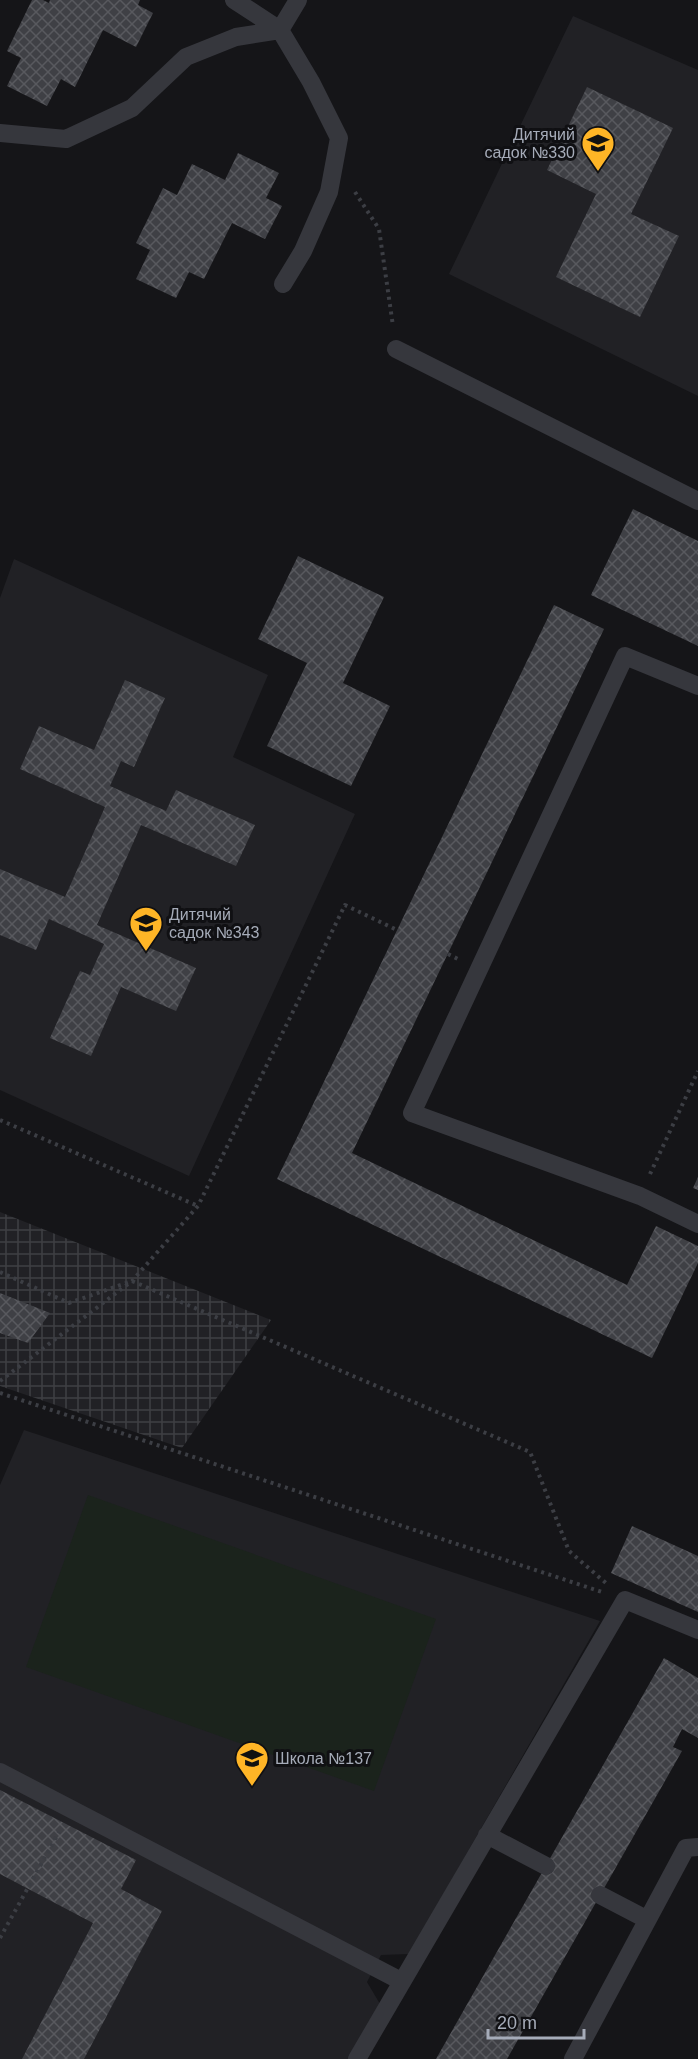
<svg xmlns="http://www.w3.org/2000/svg" width="698" height="2059" font-family="Arial,sans-serif">
	<defs>
		<pattern id="industrial-grid" width="8" height="8" patternUnits="userSpaceOnUse" patternTransform="scale(1.5)"><rect width="8" height="8" fill="#212125"/><path d="M0 4h8M4 0v8" fill="none" stroke="#3e3f43"/></pattern>
		<pattern id="building-cross-hatch" width="8" height="8" patternUnits="userSpaceOnUse" patternTransform="scale(1.5)"><rect width="8" height="8" fill="#3f4045"/><path d="M0 0l8 8M0 8l8-8" fill="none" stroke="#58595e"/></pattern>
	</defs>
	<rect width="100%" height="100%" fill="#151518"/>
	<path fill="#212125" d="M573 16 698 70V396L449 274Z
		M14 559 268 675 233 757 355 814 189 1176 0 1090V598Z
		M24 1430 600 1621 409 1954 381 1955 367 1982 380 2004 348 2059H0V1485Z"/>
	<path fill="url(#industrial-grid)" d="M0 1212 271 1320 182 1448 0 1386Z"/>
	<path fill="#1b231c" d="M88 1495 436 1619 374 1791 26 1667Z"/>
	<path fill="url(#building-cross-hatch)" d="M32 0H43L49 3 50 0H140L138 5 153 13 136 47 103 30 75 87 61 79 47 106 7 86 21 58 7 51Z
		M587 87 673 128 631 214 679 236 640 317 556 277 596 194 547 170Z
		M238 153 279 173 266 198 282 206 265 239 232 223 204 279 189 272 176 298 136 279 150 250 136 243 163 188 177 195 192 164 225 180Z
		M633 509 698 541V646L591 595Z
		M298 556 384 597 343 683 390 706 351 786 267 746 307 663 258 639Z
		M554 605 604 629 352 1153 627 1285 656 1226 698 1246V1263L652 1358 277 1179Z
		M125 680 165 698 134 767 121 761 110 786 166 811 176 790 255 825 236 866 141 825 97 925 196 968 176 1011 121 987 91 1056 50 1038 80 971 90 975 104 944 49 919 36 950 0 935V869L65 897 105 807 20 769 39 726 94 750Z
		M698 1177V1190L693 1188Z
		M0 1293 50 1313 28 1343 0 1333Z
		M632 1526 698 1556V1612L611 1573Z
		M664 1658 698 1678V1738L682 1729 673 1747 682 1751 507 2059H436Z
		M0 1790 136 1860 121 1889 162 1911 84 2059H22L93 1923 0 1874Z"/>
	<g fill="none" stroke-linecap="round" stroke-linejoin="round">
		<path stroke="#3c3e44" stroke-width="4" stroke-dasharray="3 4.5" stroke-linecap="butt" d="M355 192 379 229 393 326
			M448 954 458 959
			M0 1120 198 1206
			M650 1174 698 1071
			M0 1272 69 1303 132 1281 530 1452 569 1551 607 1584
			M0 1381 132 1281 198 1206 345 905 397 930
			M0 1393 602 1592
			M0 1938 59 1832"/>
		<path stroke="#36373d" stroke-width="18" d="M234 0 280 30 298 0
			M0 133 66 139 132 108 186 57 236 37 280 30 311 82 339 138 329 192 303 251 283 284
			M396 349 698 501
			M698 686 625 656 412 1113 640 1196 698 1224
			M0 1772 401 1981
			M487 1835 546 1866
			M600 1895 646 1919
			M357 2059 625 1600 698 1630
			M573 2059 686 1848 698 1847"/>
	</g>
	<defs>
		<symbol id="school-pin" viewBox="-11 -11 22 30"><path d="M0 17L-7.5 6A9.5 9.5 0 1 1 7.5 6Z" fill="#ffb526" stroke="#101013"/><path d="M0-5L7-2L0 1L-7-2ZM-4 1L0 2.5L4 1V4Q0 6-4 4Z" fill="#111"/></symbol>
	</defs>
	<g fill-rule="evenodd">
		<use href="#school-pin" x="579" y="124" width="38" height="52"/>
		<use href="#school-pin" x="127" y="904" width="38" height="52"/>
		<use href="#school-pin" x="233" y="1739" width="38" height="52"/>
	</g>
	<g text-anchor="middle" dominant-baseline="central" stroke-width="6" stroke-linejoin="round" paint-order="stroke">
		<g font-size="16" fill="#a6acb9" stroke="#101013" text-anchor="start">
			<text x="575" y="134" text-anchor="end">Дитячий<tspan x="575" dy="18">садок №330</tspan></text>
			<text x="169" y="914">Дитячий<tspan x="169" dy="18">садок №343</tspan></text>
			<text x="275" y="1758">Школа №137</text>
		</g>
	</g>
	<path d="M488 2029v9h96v-9" fill="none" stroke="#a6acb9" stroke-width="3"/>
	<text x="497" y="2029" font-size="18" fill="#a6acb9" stroke="#101013" stroke-width="4.5" paint-order="stroke">20 m</text>
</svg>
